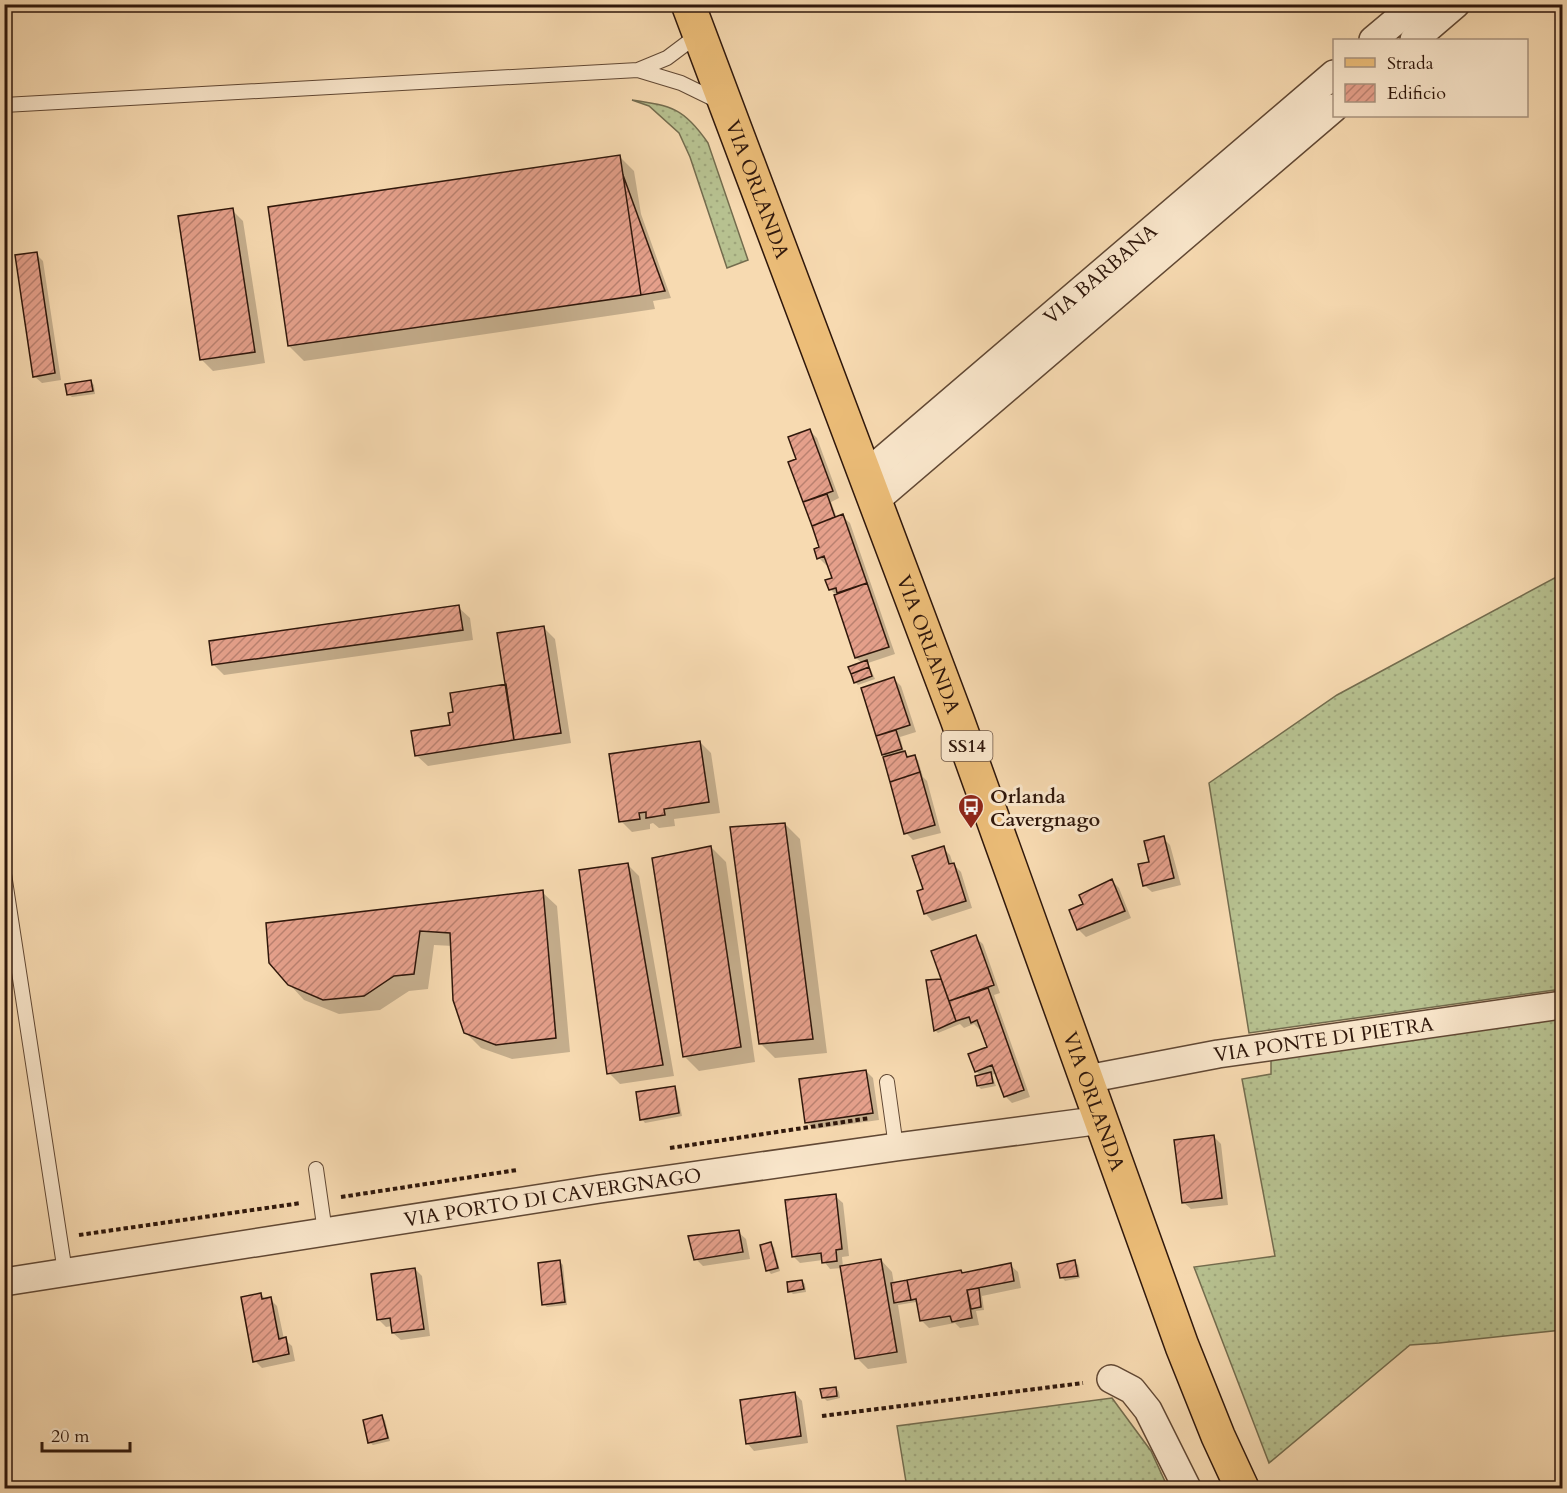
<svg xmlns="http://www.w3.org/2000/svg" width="1567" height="1493" font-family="Cardo,serif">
	<defs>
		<pattern id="grass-dots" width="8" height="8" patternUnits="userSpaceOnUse" patternTransform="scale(1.5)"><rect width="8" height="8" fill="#b7c190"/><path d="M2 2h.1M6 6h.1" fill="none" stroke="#9ea57b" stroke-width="1.8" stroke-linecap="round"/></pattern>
		<pattern id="building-hatch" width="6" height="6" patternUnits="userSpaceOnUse" patternTransform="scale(1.5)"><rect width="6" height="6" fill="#e5a08b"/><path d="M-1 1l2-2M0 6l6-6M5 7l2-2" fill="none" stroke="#ba8170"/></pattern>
	</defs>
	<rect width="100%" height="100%" fill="#f7dab1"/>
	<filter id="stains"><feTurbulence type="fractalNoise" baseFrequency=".00333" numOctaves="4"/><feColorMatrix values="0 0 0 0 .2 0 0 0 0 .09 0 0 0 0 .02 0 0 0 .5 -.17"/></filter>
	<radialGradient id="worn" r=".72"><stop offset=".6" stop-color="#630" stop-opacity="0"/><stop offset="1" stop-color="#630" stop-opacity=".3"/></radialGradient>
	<path fill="url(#grass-dots)" stroke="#736c4e" stroke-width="1.5" d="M632 100C672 106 684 108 708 143L748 260 727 268 690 157 679 133 649 106Z
		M1562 574V989L1249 1033 1209 783 1337 695Z
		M1562 1018V1330L1439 1343 1410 1345 1269 1463 1194 1267 1275 1256 1242 1079 1271 1074V1059Z
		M1112 1398 1151 1451 1168 1488H907L897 1426Z"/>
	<path fill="#0003" d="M619 156 634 171 641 214 671 298 653 301 655 309 304 361 289 346Z
		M232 210 243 221 265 363 213 371 202 360Z
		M36 254 43 261 61 380 42 383 34 376Z
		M91 382 94 385 95 394 72 397 68 394Z
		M810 431 817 438 839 498 831 502 837 518 842 516 850 523 895 654 868 663 875 679 858 685 855 682 862 663 856 658 835 594 830 589 834 579 829 564 826 565 819 558 821 548 790 463 798 460Z
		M458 607 470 618 473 640 224 675 213 664Z
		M543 627 555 639 571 743 428 766 416 755 507 686Z
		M894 679 901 686 916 732 900 737 904 752 909 758 915 757 918 760 923 777 927 781 941 833 913 840 906 833 886 757 883 754 863 689Z
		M700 742 711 753 720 813 674 819 675 826 659 828 653 823 650 824V829L632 832 621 821Z
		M785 824 800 839 827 1053 775 1058 760 1043Z
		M1163 838 1170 845 1181 885 1152 892 1144 885 1150 863Z
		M711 847 726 862 755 1062 699 1071 684 1056Z
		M943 848 950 855 953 864 961 872 972 908 932 921 925 913V890Z
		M628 865 639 876 674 1076 620 1084 609 1073Z
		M1112 881 1119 888 1131 918 1086 937 1079 930 1071 911 1085 905Z
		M542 892 557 906 570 1052 512 1059 481 1048 465 1032 453 946 434 945 428 989 409 991 380 1010 339 1014 304 1000 270 963Z
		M975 937 983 944 1000 993 994 995 1030 1097 1012 1103 1005 1096 996 1073 992 1075 996 1086 981 1089 978 1086 981 1076 976 1071 989 1048 982 1028 979 1029 974 1024 964 1028 960 1024 938 1033 935 1030 928 981H943Z
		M866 1071 873 1078 879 1120 814 1129 806 1122Z
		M674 1088 677 1091 682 1116 645 1123 642 1119Z
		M1213 1136 1221 1144 1228 1205 1191 1209 1183 1202Z
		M835 1196 843 1203 849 1256 842 1257 843 1267 881 1260 892 1272 894 1284 961 1271 963 1274 1010 1265 1018 1272 1021 1288 982 1296 984 1310 976 1311 979 1325 960 1328 955 1323 929 1328 921 1320 918 1304 916 1302 898 1305 907 1363 868 1369 857 1358 842 1268 830 1269 823 1260 800 1263 793 1256Z
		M738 1232 746 1239 750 1259 703 1266 696 1259Z
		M771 1244 774 1247 780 1271 771 1274 768 1270Z
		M560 1262 563 1265 567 1305 547 1307 543 1304Z
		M1074 1262 1078 1265 1080 1278 1065 1281 1062 1277Z
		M415 1269 422 1276 430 1336 401 1340 393 1333 392 1326 386 1327 378 1319Z
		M802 1281 805 1284 806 1292 793 1294 790 1291Z
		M261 1294 266 1300 270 1299 277 1306 284 1339 292 1346 295 1361 262 1368 255 1361Z
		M836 1388 839 1392 840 1398 827 1401 823 1397Z
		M795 1393 802 1401 808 1443 754 1451 747 1443Z
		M382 1417 385 1420 390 1441 373 1445 369 1442Z"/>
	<path fill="url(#building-hatch)" stroke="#2f170b" stroke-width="1.5" d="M620 155 641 295 288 346 268 207Z
		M623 175 665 291 641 295Z
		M233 208 255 352 200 360 178 216Z
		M37 252 55 373 33 377 15 255Z
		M91 380 93 391 67 395 65 384Z
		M810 429 833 491 803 502 788 462 796 459 788 437Z
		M827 494 835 517 812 526 803 502Z
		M843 514 867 583 837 593 836 588 829 590 825 580 832 578 824 556 817 559 814 549 819 547 812 526Z
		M867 583 889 647 855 658 834 595Z
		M459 605 463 630 212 665 209 641Z
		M544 626 561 733 514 740 497 633Z
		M867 660 869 667 851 674 848 667Z
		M869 667 872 676 854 683 851 674Z
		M894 677 910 725 876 736 861 688Z
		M506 684 514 740 415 756 411 731 450 725 448 713 453 712 450 693Z
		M896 730 902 749 882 755 876 736Z
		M700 741 709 802 664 809 665 815 646 818V812L639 813 640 819 619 822 609 754Z
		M905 751 907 757 915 755 920 772 890 782 883 757Z
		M920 772 935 825 904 834 890 782Z
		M785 823 813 1039 759 1044 730 827Z
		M1164 836 1174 878 1143 886 1138 864 1149 862 1144 841Z
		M711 846 741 1047 683 1057 652 858Z
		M944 846 949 864 954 863 966 901 924 914 917 891 923 889 912 856Z
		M628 863 663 1065 607 1074 579 870Z
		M1112 879 1125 911 1077 930 1069 910 1083 904 1079 895Z
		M543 890 556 1038 496 1045 464 1033 453 1000 450 933 420 931 414 974 394 976 364 996 323 1000 288 985 269 963 266 923Z
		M976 935 994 985 949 1001 931 951Z
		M941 979 956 1021 934 1031 926 980Z
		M988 988 1024 1090 1004 1097 992 1065 975 1072 968 1054 987 1047 977 1020 971 1023 969 1017 956 1021 949 1001Z
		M866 1070 873 1113 805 1123 799 1079Z
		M991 1072 993 1083 977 1086 975 1076Z
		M675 1086 679 1113 640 1120 636 1092Z
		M1214 1135 1222 1198 1182 1203 1174 1140Z
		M836 1194 842 1249 836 1250 837 1261 822 1263 821 1253 792 1257 785 1200Z
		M739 1230 743 1252 694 1260 688 1236Z
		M771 1242 778 1268 766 1271 760 1245Z
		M881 1259 897 1352 855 1359 840 1266Z
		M560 1260 565 1302 542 1305 538 1263Z
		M1075 1260 1078 1276 1060 1278 1057 1264Z
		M1011 1263 1014 1281 967 1290 972 1318 952 1322 950 1316 920 1321 916 1299 911 1300 907 1280 961 1270 962 1273Z
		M415 1268 424 1329 392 1333 390 1318 377 1320 371 1274Z
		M802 1280 804 1289 788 1292 787 1282Z
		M907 1280 911 1300 894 1303 891 1283Z
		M979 1288 981 1307 971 1309 967 1290Z
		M261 1293 262 1299 271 1297 279 1339 286 1337 289 1354 253 1362 241 1297Z
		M836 1387 837 1396 822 1398 820 1389Z
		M795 1392 801 1436 746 1444 740 1400Z
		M382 1415 388 1438 368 1443 363 1420Z"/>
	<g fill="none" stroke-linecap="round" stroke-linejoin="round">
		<defs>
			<path id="lane" d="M699 34 667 58 638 70 681 83 720 102
				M4 105 638 70
				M4 874 65 1272
				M887 1082 896 1147
				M316 1169 325 1232"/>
			<g id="street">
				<path d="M1373 40 1416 4"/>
				<path d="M1414 40 1456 4"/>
				<path id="s1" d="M866 474 1334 74"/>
				<path d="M876 500 1334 108"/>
				<path id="s2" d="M1087 1079 1218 1054 1562 1005"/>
				<path id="s3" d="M4 1282 600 1189 896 1147 1102 1120"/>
				<path d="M1111 1379 1132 1390 1148 1410 1187 1488"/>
			</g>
			<g id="primary">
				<path id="s4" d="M688 4 957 719 1182 1346 1218 1436 1242 1488"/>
			</g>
		</defs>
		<use href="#lane" stroke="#614834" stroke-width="16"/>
		<use href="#street" stroke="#614834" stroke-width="30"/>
		<use href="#primary" stroke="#2f170b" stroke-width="36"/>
		<path stroke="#2f170b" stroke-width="4" stroke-dasharray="4.5 3" stroke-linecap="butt" d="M670 1148 870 1118
			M341 1197 517 1170
			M79 1235 301 1203
			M822 1416 1083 1383"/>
		<use href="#lane" stroke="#fae7cc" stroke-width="14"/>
		<use href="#street" stroke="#fae7cc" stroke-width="27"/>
		<use href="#primary" stroke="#ecbd78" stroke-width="33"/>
	</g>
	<defs>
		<symbol id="bus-pin" viewBox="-11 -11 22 30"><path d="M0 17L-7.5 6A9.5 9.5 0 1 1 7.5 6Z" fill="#8f2418" stroke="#fae7cc"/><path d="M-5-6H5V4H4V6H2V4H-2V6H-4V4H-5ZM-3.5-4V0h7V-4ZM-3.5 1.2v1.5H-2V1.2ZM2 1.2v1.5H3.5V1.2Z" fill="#fff"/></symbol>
	</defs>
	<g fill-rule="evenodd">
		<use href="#bus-pin" x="956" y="792" width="30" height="40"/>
	</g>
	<g text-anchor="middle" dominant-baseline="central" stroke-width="6" stroke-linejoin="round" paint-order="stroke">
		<rect fill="#fae7cc" stroke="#6c5545" stroke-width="1.5" x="941.5" y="731" width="51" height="30" rx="4.5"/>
		<g font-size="18" font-weight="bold" fill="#2f170b">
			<text x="967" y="746">SS14</text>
		</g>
		<g font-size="20" fill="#2f170b" stroke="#fae7cc">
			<text stroke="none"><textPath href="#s4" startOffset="198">VIA ORLANDA</textPath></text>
			<text stroke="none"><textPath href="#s1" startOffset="308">VIA BARBANA</textPath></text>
			<text stroke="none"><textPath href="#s4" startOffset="684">VIA ORLANDA</textPath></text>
			<text stroke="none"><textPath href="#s2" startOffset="240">VIA PONTE DI PIETRA</textPath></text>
			<text stroke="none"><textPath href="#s4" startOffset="1170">VIA ORLANDA</textPath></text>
			<text stroke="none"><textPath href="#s3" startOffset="555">VIA PORTO DI CAVERGNAGO</textPath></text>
		</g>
		<g font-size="20" font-weight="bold" fill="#2f170b" stroke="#fae7cc" text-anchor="start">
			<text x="990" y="796">Orlanda<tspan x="990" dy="23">Cavergnago</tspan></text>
		</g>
	</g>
	<rect width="1567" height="1493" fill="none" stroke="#f7dab1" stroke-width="24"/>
	<rect x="6" y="6" width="1555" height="1481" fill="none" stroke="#2f170b" stroke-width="3"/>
	<rect x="12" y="12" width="1543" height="1469" fill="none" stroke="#2f170b" stroke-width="1.5"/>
	<rect x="1333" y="39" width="195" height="78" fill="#fae7cc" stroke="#a9947f" stroke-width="1.5"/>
	<rect x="1345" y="58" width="30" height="9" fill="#ecbd78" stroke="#a9947f" stroke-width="1.5"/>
	<text x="1387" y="69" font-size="18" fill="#2f170b">Strada</text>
	<rect x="1345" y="84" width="30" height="18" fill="url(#building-hatch)" stroke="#a9947f" stroke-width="1.5"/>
	<text x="1387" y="99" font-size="18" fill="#2f170b">Edificio</text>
	<path d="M42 1442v9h88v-9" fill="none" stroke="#2f170b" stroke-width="3"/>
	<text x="51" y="1442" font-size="18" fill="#2f170b" stroke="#fae7cc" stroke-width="4.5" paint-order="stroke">20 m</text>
	<rect width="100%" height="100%" filter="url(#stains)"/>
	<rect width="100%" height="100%" fill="url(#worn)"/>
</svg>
